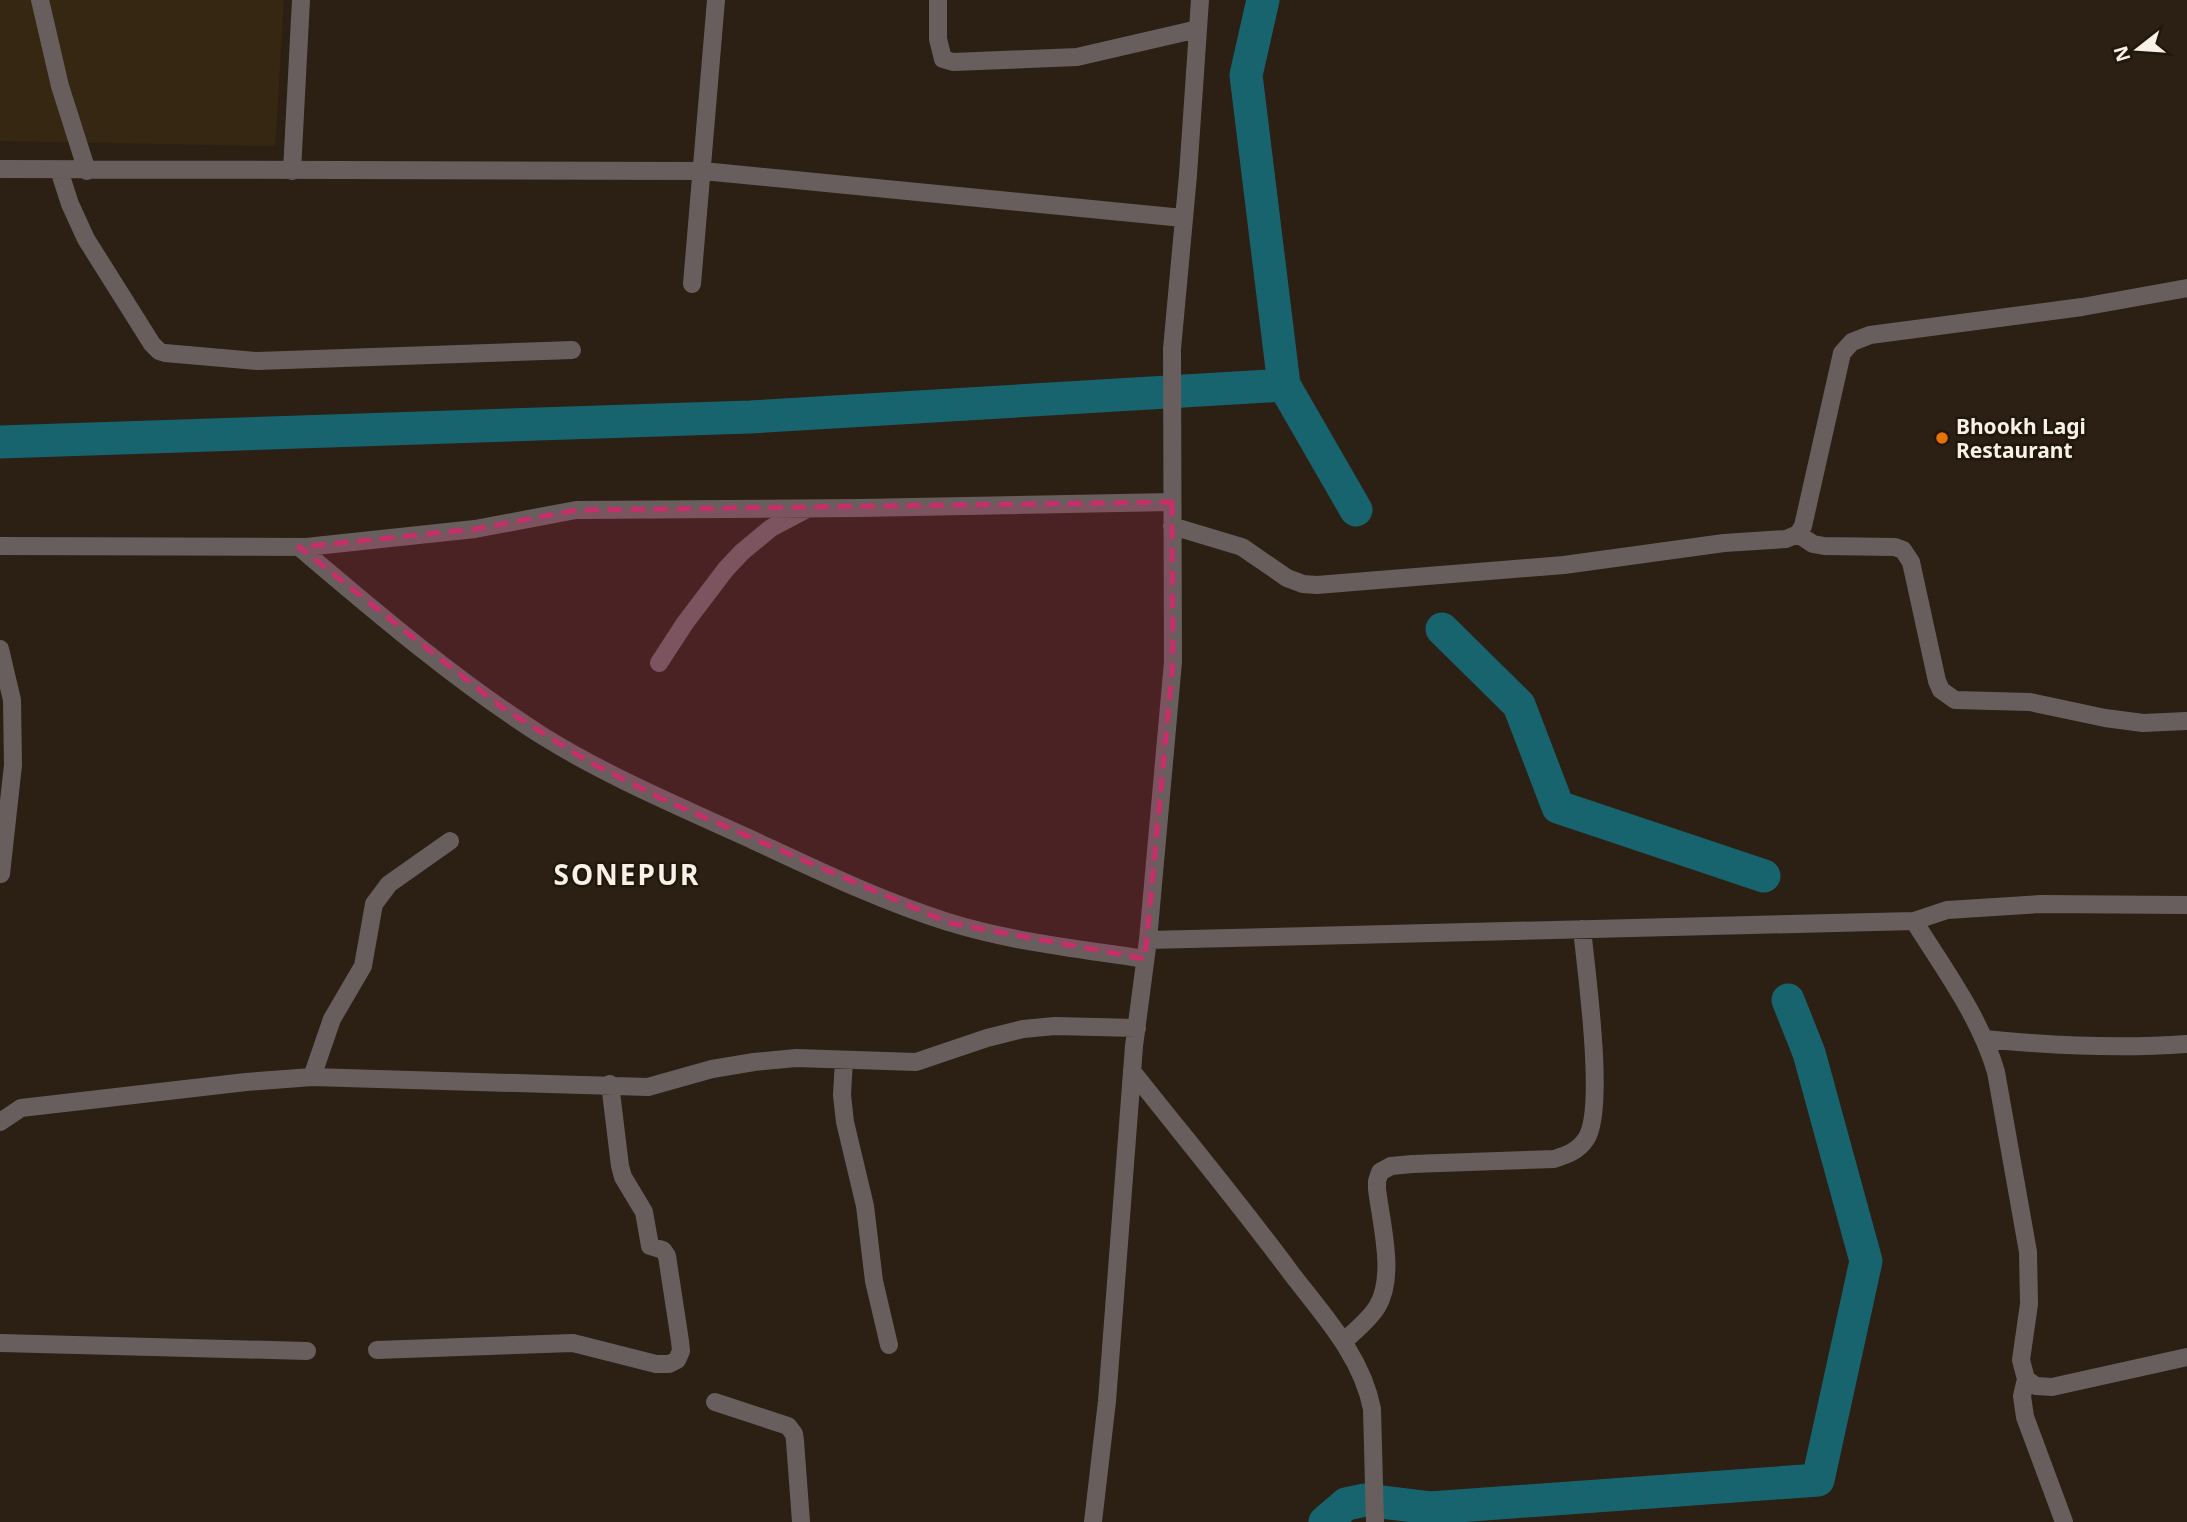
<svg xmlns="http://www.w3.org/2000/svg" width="2187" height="1522" font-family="'Noto Sans',sans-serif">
	<rect width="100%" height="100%" fill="#2b2013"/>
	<path fill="#362713" d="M0 0H284L275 146 0 141Z"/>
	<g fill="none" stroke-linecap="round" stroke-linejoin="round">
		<path stroke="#18646e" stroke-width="33" d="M1263 0 1246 75 1284 385 1356 510
			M0 442 750 417 1284 385
			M1442 629 1519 705 1558 807 1764 876
			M1325 1522 1346 1504 1365 1500 1430 1508 1818 1480 1866 1261 1809 1053 1788 1000"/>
		<path stroke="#685e5d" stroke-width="18" d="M40 0 60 86 87 171
			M938 0V39L943 59 953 62 1077 57 1198 29
			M0 169 703 171 1183 218
			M59 170 70 204 86 239 152 344 159 351 165 353 257 361 572 350
			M292 171 301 0
			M692 284 716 0
			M1172 526 1242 547 1287 578 1303 584 1317 585 1564 565 1724 543 1786 539 1798 534 1803 526 1842 353 1852 342 1870 335 2082 307 2187 288
			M1798 534 1813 544 1824 546 1895 547 1903 550 1911 562 1937 681 1941 690 1955 700 2030 702 2105 718 2143 723 2187 721
			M0 546 306 547 475 529 576 510 860 508 1172 502
			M299 547C377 613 455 680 541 735 605 775 676 805 744 836 811 867 878 900 948 922 1012 942 1080 949 1145 959
			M0 649 12 700 13 765 1 874
			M659 663 685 623 726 569 742 552 771 528 807 509
			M1914 921C1944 969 1980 1017 1996 1072L2028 1252 2029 1304 2021 1360 2026 1379 2036 1386 2052 1387 2187 1357
			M1148 940 1914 921 1947 910 2041 904 2187 905
			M1984 1039C2054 1046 2117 1049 2187 1044
			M844 1060 842 1095 845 1122 865 1206 874 1281 889 1345
			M1132 1071C1185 1138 1240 1204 1291 1273 1323 1315 1362 1356 1372 1409L1375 1522
			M312 1077 332 1019 363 966 374 904 389 884 450 841
			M0 1122 21 1108 246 1082 312 1077 648 1087 712 1069 754 1062 796 1058 916 1062 987 1038 1023 1029 1055 1026 1137 1028
			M1343 1342C1355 1331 1369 1320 1377 1307 1396 1277 1381 1223 1377 1189V1181L1380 1172 1391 1166 1412 1164 1554 1159C1567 1155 1578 1151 1586 1139 1606 1110 1586 970 1582 929
			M0 1343 307 1351
			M377 1350 573 1343 656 1364H669L677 1360 681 1351 680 1341 667 1256 663 1250 650 1246 644 1212 623 1177 620 1166 610 1084
			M2026 1379 2022 1396 2025 1417 2064 1522
			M715 1402 788 1426 794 1434 795 1441 801 1522
			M1093 1522 1107 1401 1134 1046 1148 940 1173 662 1172 349 1188 175 1200 0"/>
	</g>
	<path fill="#c82e69" fill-opacity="0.2" stroke="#c82e69" stroke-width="5" stroke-dasharray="14 9" stroke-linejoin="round" d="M1172 502 1173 662 1145 959 949 923 666 801 589 762 501 707 299 547 475 529 576 510Z"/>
	<circle fill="#e8710a" stroke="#21170a" stroke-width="2.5" cx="1942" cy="438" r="7"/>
	<g text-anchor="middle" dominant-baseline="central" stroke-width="5" stroke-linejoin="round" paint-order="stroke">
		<g font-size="21" font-weight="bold" fill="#f9f1e8" stroke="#21170a" text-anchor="start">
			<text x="1956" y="426">Bhookh Lagi<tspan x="1956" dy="24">Restaurant</tspan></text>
		</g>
		<g font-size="28" font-weight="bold" letter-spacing="2" fill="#f9f1e8" stroke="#21170a">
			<text x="627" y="874">SONEPUR</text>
		</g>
	</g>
	<g transform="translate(2138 49) rotate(253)" stroke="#21170a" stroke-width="5" paint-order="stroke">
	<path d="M0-5L12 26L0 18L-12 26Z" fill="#f9f1e8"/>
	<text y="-10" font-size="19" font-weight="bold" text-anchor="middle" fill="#f9f1e8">N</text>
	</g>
</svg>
